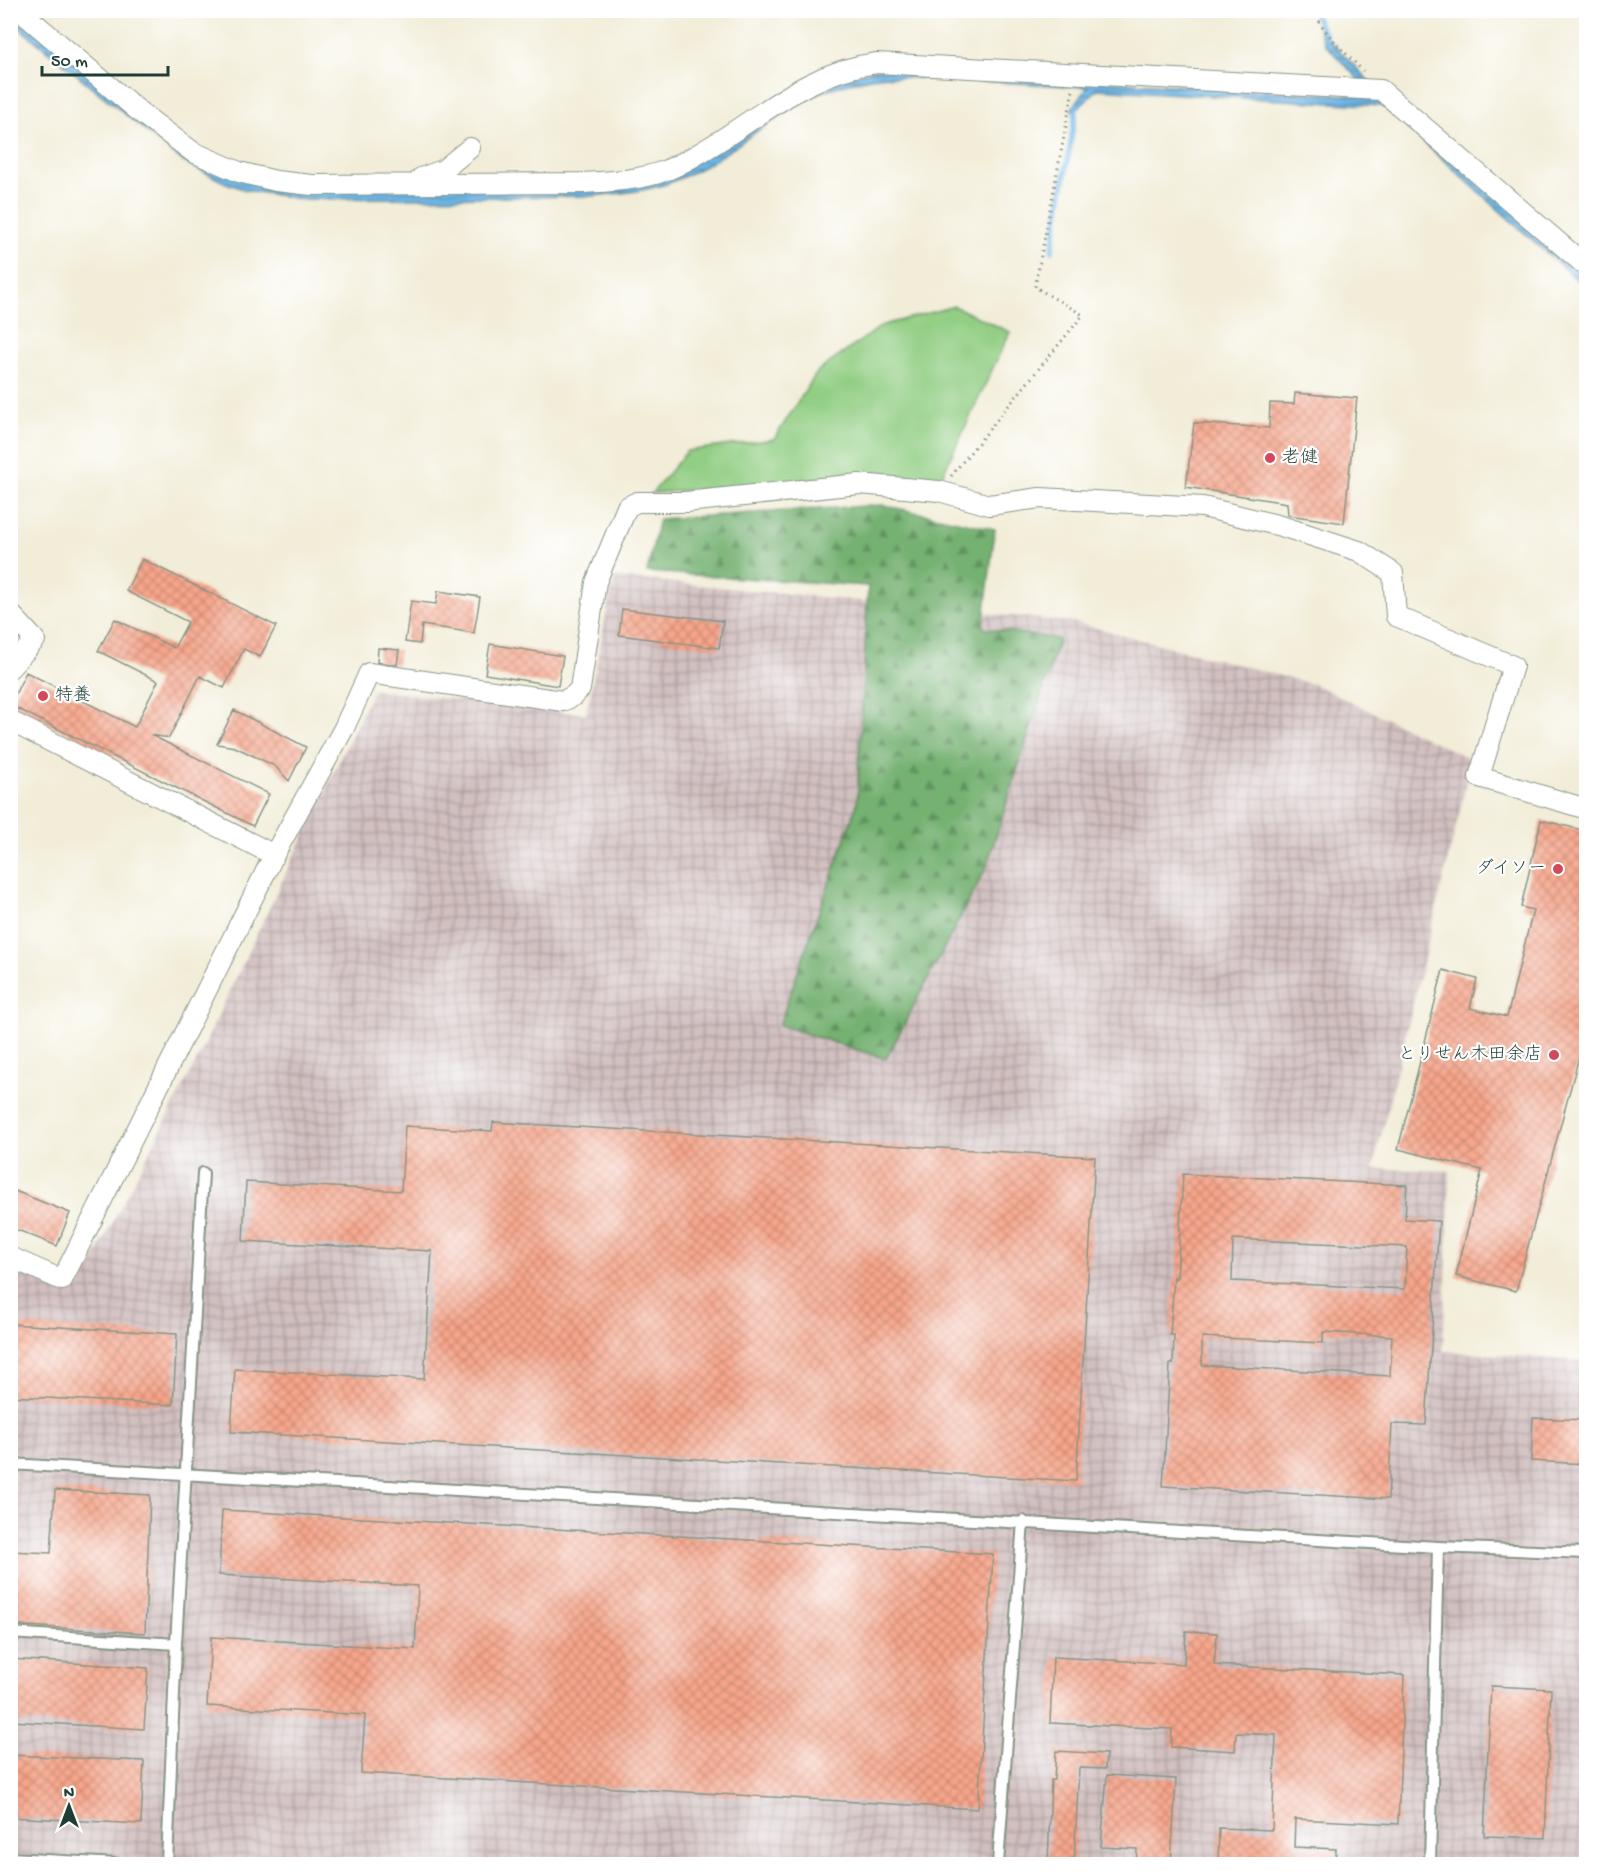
<svg xmlns="http://www.w3.org/2000/svg" width="1597" height="1875" font-family="'Gochi Hand','Klee One',sans-serif">
	<defs>
		<pattern id="industrial-grid" width="8" height="8" patternUnits="userSpaceOnUse" patternTransform="scale(1.5)"><rect width="8" height="8" fill="#d2bfc0"/><path d="M0 4h8M4 0v8" fill="none" stroke="#aa9c9d"/></pattern>
		<pattern id="forest-firs" width="22" height="20" patternUnits="userSpaceOnUse" patternTransform="scale(1.5)"><rect width="22" height="20" fill="#75b171"/><path d="M5 1l3.5 6h-7zM16 11l3.5 6h-7z" fill="#5f915e"/></pattern>
		<pattern id="water-rules" width="6" height="5" patternUnits="userSpaceOnUse" patternTransform="scale(1.5)"><rect width="6" height="5" fill="#6eb6e6"/><path d="M0 2.5h6" fill="none" stroke="#5a95bb"/></pattern>
		<pattern id="building-cross-hatch" width="8" height="8" patternUnits="userSpaceOnUse" patternTransform="scale(1.5)"><rect width="8" height="8" fill="#f8a68b"/><path d="M0 0l8 8M0 8l8-8" fill="none" stroke="#c88872"/></pattern>
	</defs>
	<rect width="100%" height="100%" fill="#fff"/>
	<filter id="ink" filterUnits="userSpaceOnUse"><feTurbulence type="fractalNoise" baseFrequency=".0167" numOctaves="2"/><feDisplacementMap in="SourceGraphic" scale="12" xChannelSelector="R" yChannelSelector="G"/><feConvolveMatrix kernelMatrix="1 2 1 2 8 2 1 2 1" color-interpolation-filters="sRGB"/></filter>
	<filter id="wash" filterUnits="userSpaceOnUse"><feTurbulence type="fractalNoise" baseFrequency=".008" numOctaves="4" result="noise"/><feDisplacementMap in="SourceGraphic" scale="24" xChannelSelector="R" yChannelSelector="G"/><feGaussianBlur stdDeviation="1.35" result="paint"/><feColorMatrix in="noise" values="0 0 0 0 0 0 0 0 0 0 0 0 0 0 0 0 0 1.4 0 .05"/><feComposite in="paint" operator="in"/></filter>
	<g filter="url(#wash)">
		<rect width="100%" height="100%" fill="#f2edd8"/>
		<path fill="url(#industrial-grid)" d="M614 577 1073 622 1316 685 1472 760 1373 1169 1450 1171 1443 1351 1586 1361V1864H11L10 1266 60 1287 78 1289 199 1056 373 690 586 714Z"/>
		<path fill="url(#forest-firs)" stroke="#4a7752" stroke-width="1.5" d="M882 505 995 529 983 628 1059 639 986 868 886 1059 779 1025 857 804 868 586 647 572 659 519Z"/>
		<path fill="#92ce83" stroke="#58865c" stroke-width="1.5" d="M954 306 1010 332 939 482 858 477 652 493 687 451 774 439 818 371 883 325Z"/>
		<path fill="url(#water-rules)" stroke="#467a8d" stroke-width="1.5" d="M10 11 227 174 626 184 806 89 880 68 1375 97 1325 44 1318 28 1389 102 1586 275V288L1383 106 1097 89 1079 108 1071 110 1088 87 880 76C856 81 832 86 810 98 761 123 721 164 669 183 643 192 615 194 588 196L301 199 246 190 224 182 184 162 11 21Z"/>
		<g fill="none" stroke-linecap="round" stroke-linejoin="round">
			<path stroke="#6eb6e6" stroke-width="5" d="M1312 10 1327 39
				M1052 251 1077 105"/>
		</g>
		<g id="blocks">
			<path fill="url(#building-cross-hatch)" fill-rule="evenodd" d="M1295 393 1357 398 1344 523 1288 515 1287 503 1186 487 1194 423 1269 428 1270 403 1294 404Z
				M142 559 276 626 260 657 244 649 224 688 200 676 169 738 151 735 269 794 253 826 10 705 26 672 135 727 158 681 98 651 115 619 174 648 188 622 126 591Z
				M438 591 480 597 474 633 422 625 420 644 405 642 411 601 436 604Z
				M622 609 723 621 719 648 619 635Z
				M490 644 563 656 558 686 485 674Z
				M378 648 399 650 397 665 377 662Z
				M234 710 306 747 289 781 275 766 235 747 217 744Z
				M1541 820 1587 831V1027L1516 1291 1456 1276 1482 1170 1398 1149 1443 970 1477 979 1470 1008 1507 1017 1533 910 1521 907Z
				M493 1122 1095 1157 1076 1481 231 1432 235 1369 424 1379 432 1251 243 1241 246 1182 401 1191 405 1126 492 1131Z
				M1183 1174 1407 1185 1405 1219 1439 1221 1426 1425 1392 1424 1388 1499 1163 1486 1170 1364H1173L1174 1335H1170L1174 1277 1177 1278ZM1233 1239 1407 1247 1405 1289 1232 1281ZM1323 1332 1392 1336 1390 1376 1202 1365V1337L1323 1343Z
				M10 1189 70 1213 57 1246 10 1227Z
				M10 1324 177 1334 173 1405 10 1396Z
				M1533 1418 1587 1420V1464L1531 1461Z
				M55 1490 150 1495 145 1633 10 1625V1551L51 1553Z
				M222 1510 993 1554 978 1809 361 1773 365 1715 207 1706 211 1637 415 1649 418 1586 219 1575Z
				M1186 1631 1217 1633 1214 1665 1404 1675 1398 1824 1295 1819 1294 1847 1336 1849 1335 1864H1218L1219 1828 1272 1830 1276 1735 1236 1733 1235 1751 1171 1747 1172 1729 1050 1723 1053 1657 1184 1664Z
				M10 1659 148 1668 144 1729 10 1721Z
				M1491 1686 1551 1689 1545 1838 1484 1836Z
				M1056 1751 1106 1754 1105 1769 1079 1768 1074 1864H1048L1051 1780H1054Z
				M10 1755 144 1761 141 1824 10 1817Z
				M1107 1775 1176 1779 1171 1864H1136L1137 1849 1101 1847Z"/>
		</g>
	</g>
	<g filter="url(#ink)">
		<use href="#blocks" fill-opacity="0" stroke="#889586" stroke-width="1.5"/>
		<g fill="none" stroke-linecap="round" stroke-linejoin="round">
			<defs>
				<path id="lane" d="M10 1464 1438 1547 1586 1553
					M10 1633 176 1644
					M10 1858 118 1864
					M167 1864 176 1644 203 1173
					M998 1864 1023 1521
					M1430 1864 1438 1547"/>
				<path id="street" d="M19 10 141 113 193 152 239 172 276 181 312 185 584 183C616 181 649 180 678 165 746 132 798 72 877 63L1381 90 1586 266
					M421 178 443 170 470 148
					M10 613 35 640 10 668
					M10 721 274 855
					M10 1257 62 1280 274 855 344 728 369 673 563 701 573 696 580 689 596 582 627 507 637 502H686L859 484 939 491 989 505 1040 498 1203 507 1281 526 1359 551 1393 573 1396 616 1513 666 1479 777 1580 807 1586 804"/>
			</defs>
			<use href="#lane" stroke="#889586" stroke-width="14"/>
			<use href="#street" stroke="#889586" stroke-width="22"/>
			<path stroke="#889586" stroke-width="3" stroke-dasharray="1.5 4.5" stroke-linecap="butt" d="M1314 10C1323 34 1346 53 1363 71
				M951 476 1083 315 1035 287 1073 90"/>
			<use href="#lane" stroke="#fff" stroke-width="10"/>
			<use href="#street" stroke="#fff" stroke-width="20"/>
		</g>
	</g>
	<g fill="#d1495b" stroke="#fff" stroke-width="2">
		<circle cx="1270" cy="458" r="6"/>
		<circle cx="43" cy="696" r="6"/>
		<circle cx="1558" cy="869" r="6"/>
		<circle cx="1554" cy="1055" r="6"/>
	</g>
	<g text-anchor="middle" dominant-baseline="central" stroke-width="4.5" stroke-linejoin="round" paint-order="stroke">
		<g font-size="18" fill="#1f3d34" stroke="#fff" text-anchor="start">
			<text x="1282" y="458">老健</text>
			<text x="55" y="696">特養</text>
			<text x="1546" y="869" text-anchor="end">ダイソー</text>
			<text x="1542" y="1055" text-anchor="end">とりせん木田余店</text>
		</g>
	</g>
	<rect width="1597" height="1875" fill="none" stroke="#fff" stroke-width="36"/>
	<g transform="translate(69 1806)" stroke="#ffffff" stroke-width="4.5" paint-order="stroke">
	<path d="M0-4.5L10 22L0 15L-10 22Z" fill="#1f3d34"/>
	<text y="-9" font-size="16" font-weight="bold" text-anchor="middle" fill="#1f3d34">N</text>
	</g>
	<path d="M42 66v9h126v-9" fill="none" stroke="#1f3d34" stroke-width="3"/>
	<text x="51" y="66" font-size="18" fill="#1f3d34" stroke="#ffffff" stroke-width="4.5" paint-order="stroke">50 m</text>
</svg>
